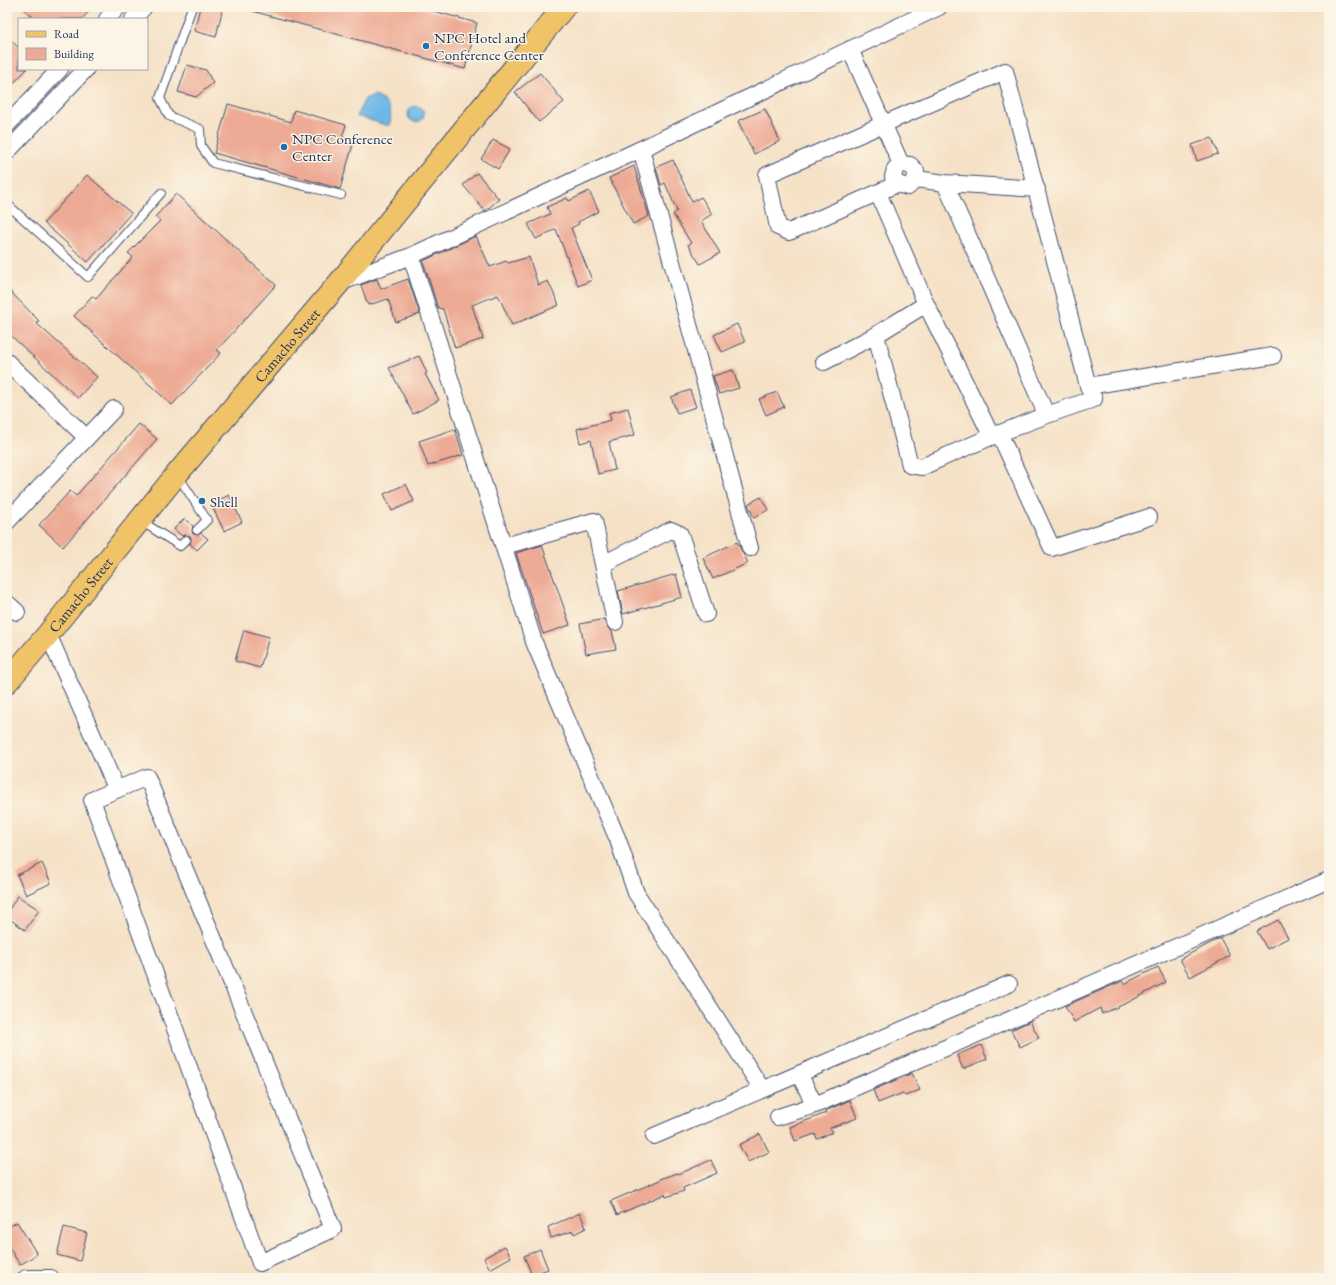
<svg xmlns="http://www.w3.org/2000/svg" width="1336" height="1285" font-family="'EB Garamond',serif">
	<rect width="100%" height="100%" fill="#fcf5e5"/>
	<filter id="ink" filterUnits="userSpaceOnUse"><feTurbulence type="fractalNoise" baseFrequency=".025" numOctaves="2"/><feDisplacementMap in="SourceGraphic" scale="8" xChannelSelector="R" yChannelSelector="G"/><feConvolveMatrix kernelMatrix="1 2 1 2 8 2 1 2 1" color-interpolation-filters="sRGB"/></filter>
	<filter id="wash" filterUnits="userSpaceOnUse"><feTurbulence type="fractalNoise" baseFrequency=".012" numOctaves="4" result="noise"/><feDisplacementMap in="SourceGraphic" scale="16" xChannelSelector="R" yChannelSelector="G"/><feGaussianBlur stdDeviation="0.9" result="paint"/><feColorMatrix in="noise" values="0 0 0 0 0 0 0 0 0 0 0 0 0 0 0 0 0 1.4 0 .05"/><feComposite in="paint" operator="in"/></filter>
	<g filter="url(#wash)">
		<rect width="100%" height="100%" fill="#f5e1c6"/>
		<path fill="#6eb8e7" stroke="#4474a2" d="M374 95C388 101 394 112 389 126L356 116 365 99Z
			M408 114a8 8 0 1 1 16 0a8 8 0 1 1-16 0Z"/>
		<g id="blocks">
			<path fill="#edaa94" d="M22 7H93L82 19H35Z
				M200 7H223L216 37 194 31Z
				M252 7H419L477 23 465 69 252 11Z
				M7 37 19 48V69H27L7 90Z
				M187 65 206 70 213 83 196 97 178 92Z
				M540 73 564 102 539 122 515 92Z
				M228 104 291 122 294 110 346 125 342 137 354 141 340 189 214 153Z
				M765 109 780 141 754 154 738 121Z
				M1212 138 1218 154 1197 161 1192 145Z
				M493 140 510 149 498 169 481 159Z
				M673 160 692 202 701 197 712 214 701 221 720 253 700 264 688 245 691 243 673 214 677 211 665 183 661 185 656 167Z
				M634 166 649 216 633 224 609 178Z
				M477 173 499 199 485 211 463 185Z
				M87 175 131 213 88 262 44 223Z
				M589 191 599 211 578 222 579 224 571 228 592 280 578 286 556 229 536 239 528 224 550 214 547 207 567 198 569 201Z
				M176 194 276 285 217 350 221 353 172 405 74 316 92 296 96 299 133 257 128 253 160 221 155 217Z
				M476 236 490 267 506 261 508 263 529 257 538 285 548 281 559 305 512 325 498 295 472 305 483 339 455 348 443 309 438 308 423 261Z
				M377 279 381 289 408 279 420 314 396 322 388 299 368 305 361 285Z
				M7 288 39 321 36 323 97 377 78 398 7 332Z
				M737 324 745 342 722 352 714 335Z
				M419 356 427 373 425 374 439 400 413 414 389 368Z
				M733 370 739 388 719 394 713 376Z
				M690 390 696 407 677 413 671 397Z
				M777 392 784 407 766 415 759 399Z
				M628 408 635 435 609 442 615 470 598 474 591 440 580 443 577 429 611 420 609 413Z
				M139 424 157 439 63 547 39 525 70 491 76 496Z
				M455 429 463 455 428 466 419 441Z
				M406 484 414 501 392 511 384 494Z
				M229 495 242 522 224 531 211 504Z
				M761 497 768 510 754 518 748 504Z
				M185 518 193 526 192 531 193 534 198 535 201 533 208 539 197 550 190 544 191 539 190 536 185 535 182 536 174 529Z
				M737 542 748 563 713 579 703 558Z
				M542 545 570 625 543 634 516 553Z
				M676 574 682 597 623 614 618 591Z
				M605 619 608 628 612 631 616 649 586 654 580 624Z
				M244 630 269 637 260 668 235 661Z
				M42 863 51 883 26 895 17 875Z
				M18 896 39 910 25 930 7 917V912Z
				M1278 920 1288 938 1267 949 1257 931Z
				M1220 938 1230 956 1190 977 1180 959Z
				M1158 967 1166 982 1131 1001 1102 1014 1100 1008 1074 1022 1065 1006 1122 981 1124 984Z
				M1030 1021 1039 1038 1020 1047 1011 1030Z
				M981 1045 987 1059 963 1069 957 1055Z
				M912 1073 920 1090 905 1096 903 1093 878 1103 873 1090Z
				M850 1100 857 1118 830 1128 833 1132 817 1139 815 1134 795 1141 790 1127 826 1113 825 1111Z
				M760 1134 769 1152 748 1162 739 1145Z
				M711 1160 717 1173 683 1188 684 1191 666 1197 665 1194 617 1215 611 1201 660 1180V1179L678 1173 679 1174Z
				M580 1213 586 1228 574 1234 573 1231 551 1238 548 1227Z
				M17 1222 37 1254 20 1265 7 1244V1228Z
				M64 1227 87 1233 80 1261 57 1255Z
				M505 1246 511 1257 490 1269 484 1258Z
				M540 1249 548 1269 532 1275 524 1256Z"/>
		</g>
	</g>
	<g filter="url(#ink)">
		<use href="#blocks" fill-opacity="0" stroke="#3c4a6e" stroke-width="1"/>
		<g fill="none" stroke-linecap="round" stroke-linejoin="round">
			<defs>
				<path id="service" d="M192 7 160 98 169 116 200 129 201 146 213 163 341 195
					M7 204 88 277 161 193
					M178 476 207 520 197 530
					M141 521 180 546 186 540"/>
				<path id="minor" d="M107 19 118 7
					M133 19 144 7
					M850 49 901 164
					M7 125 60 69
					M641 149 750 548
					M7 152 86 69
					M916 179 945 183 1037 189
					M945 183 1046 414
					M878 193 926 304 991 435
					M411 256 534 642 618 840 636 893 762 1089
					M339 283 411 256 641 149 939 7
					M876 335 910 465 922 467C979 441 1034 418 1094 399L1088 386 1005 71 767 175 778 227 789 232 897 184 908 187 916 179V171L910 165 901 164 895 169 893 177 897 184
					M7 362 87 438
					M824 362 876 335 926 304
					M1088 386 1273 356
					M999 433 1052 548 1149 517
					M7 522 114 409
					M504 546 594 521 615 622
					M603 564 671 530 680 534 706 614
					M7 603 17 612
					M48 634 116 788
					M147 777 333 1229 260 1263 92 800Z
					M799 1074 815 1105
					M778 1117 815 1105 1329 880
					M654 1136 1009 984
					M26 1278H51"/>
				<g id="primary">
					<path id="s1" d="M7 682 48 634 177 474 339 283 564 7"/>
				</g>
			</defs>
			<use href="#service" stroke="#3c4a6e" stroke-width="10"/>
			<use href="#minor" stroke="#3c4a6e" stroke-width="18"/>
			<use href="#primary" stroke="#3c4a6e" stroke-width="24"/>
			<use href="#service" stroke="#fff" stroke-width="8"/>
			<use href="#minor" stroke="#fff" stroke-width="16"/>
			<use href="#primary" stroke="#f0c369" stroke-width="22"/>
		</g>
	</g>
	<g fill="#1f6fb2" stroke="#fcf5e5" stroke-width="1.5">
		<circle cx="426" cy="46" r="4"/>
		<circle cx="284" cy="147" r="4"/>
		<circle cx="202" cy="501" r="4"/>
	</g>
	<g text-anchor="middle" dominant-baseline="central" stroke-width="3" stroke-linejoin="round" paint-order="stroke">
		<g font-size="15" fill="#1b2f5e" stroke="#fcf5e5" text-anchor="start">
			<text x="434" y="37">NPC Hotel and<tspan x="434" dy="17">Conference Center</tspan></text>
			<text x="292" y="138">NPC Conference<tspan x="292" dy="17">Center</tspan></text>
			<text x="210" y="501">Shell</text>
		</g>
		<g font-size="15" fill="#1b2f5e" stroke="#fcf5e5">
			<text stroke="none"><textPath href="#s1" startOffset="438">Camacho Street</textPath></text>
			<text stroke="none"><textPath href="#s1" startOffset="114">Camacho Street</textPath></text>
		</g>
	</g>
	<rect width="1336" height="1285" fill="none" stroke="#fcf5e5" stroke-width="24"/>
	<rect x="18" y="18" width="130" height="52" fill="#fcf5e5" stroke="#a2a6af"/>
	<rect x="26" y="31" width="20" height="6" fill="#f0c369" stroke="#a2a6af"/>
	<text x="54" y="38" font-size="12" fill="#1b2f5e">Road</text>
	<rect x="26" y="48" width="20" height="12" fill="#edaa94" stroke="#a2a6af"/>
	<text x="54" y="58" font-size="12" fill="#1b2f5e">Building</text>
</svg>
